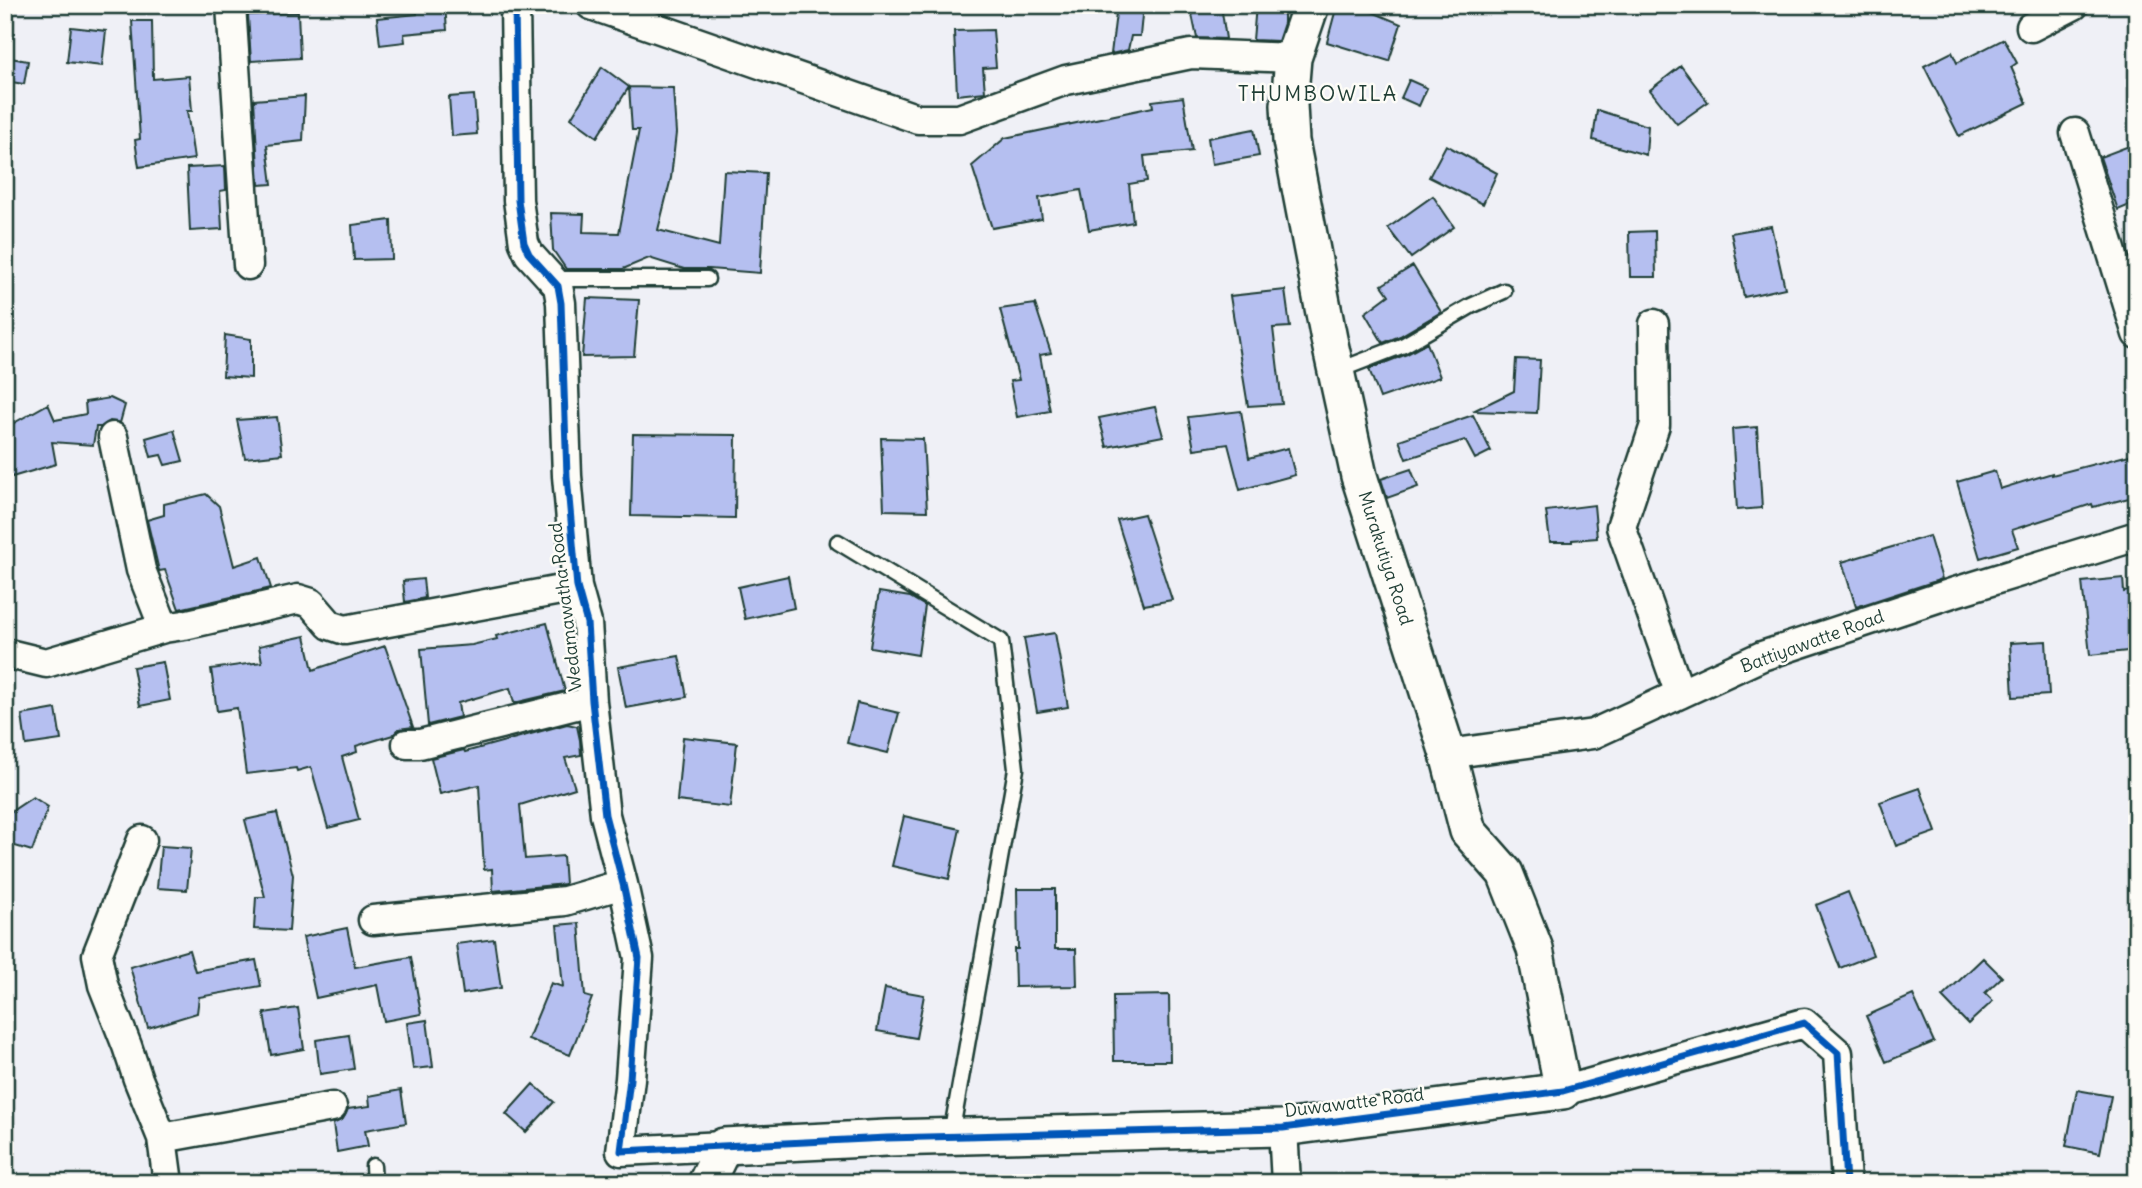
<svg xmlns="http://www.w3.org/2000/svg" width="2142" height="1188" font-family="Delius,sans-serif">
	<rect width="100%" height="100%" fill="#eff0f6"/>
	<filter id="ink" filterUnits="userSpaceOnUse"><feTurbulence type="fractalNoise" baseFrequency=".0143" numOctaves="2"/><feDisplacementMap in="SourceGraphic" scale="14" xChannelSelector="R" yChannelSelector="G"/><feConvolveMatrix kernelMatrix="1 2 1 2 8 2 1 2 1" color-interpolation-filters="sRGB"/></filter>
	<g filter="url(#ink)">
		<path fill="#b5bff0" stroke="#1f3d34" stroke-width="2" d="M416 5H445L447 30 404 34 405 42 380 45 377 18 417 14Z
			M1117 5H1143L1140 36H1131L1128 50 1111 54Z
			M1190 5H1221L1226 39 1197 38Z
			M1256 5H1284V23L1278 41 1253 40Z
			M1337 5H1356L1401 24 1389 61 1327 42Z
			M298 12 300 58 251 61 248 15Z
			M132 21H152L153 79 189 76 192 111H187L194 159 139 167 135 140 140 139Z
			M71 27 106 31 102 66 67 62Z
			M993 30 996 67 983 68 985 92 957 95 954 31Z
			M2004 39 2017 63 2011 67 2027 103 1959 136 1924 66 1952 52 1957 63Z
			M5 57 28 61 24 84 5 81Z
			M1681 66 1708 102 1677 124 1650 90Z
			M602 67 629 87 597 137 571 118Z
			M1409 80 1427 88 1419 106 1401 98Z
			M629 87 673 88 676 133 671 178 658 230 719 246 724 171 766 173 760 273 709 269H684L649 258 623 269H566L553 250 551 213 584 214 583 232 619 233 639 130H632Z
			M474 95 477 134 452 136 449 97Z
			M305 96 303 141 267 145 272 184 259 185 254 100Z
			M1183 97 1192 151 1144 156 1147 181 1129 184 1133 222 1089 230 1081 190 1039 198 1042 219 992 228 972 166 1005 138 1153 107 1152 101Z
			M1597 110 1648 126 1646 155 1593 140Z
			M1254 129 1259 156 1212 164 1208 138Z
			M2137 143V202L2118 210 2100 157Z
			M1446 145 1497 173 1483 204 1429 177Z
			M225 166 226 190 220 191 222 229 190 231 187 168Z
			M1433 196 1454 227 1411 258 1388 228Z
			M391 220 392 259 354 260 352 225Z
			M1771 226 1785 288 1744 297 1731 233Z
			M1655 231 1656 277H1630L1629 232Z
			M1413 266 1441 312 1400 336 1383 343 1365 313 1389 295 1382 285Z
			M1285 290 1290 327 1273 328 1282 404 1248 406 1230 296Z
			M587 298 639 300 634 356 582 357Z
			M1035 304 1051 353 1040 355 1050 411 1017 417 1010 381 1019 380 1000 309Z
			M225 335 251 339V378L223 376Z
			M1427 343 1440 377 1380 398 1369 369 1407 354Z
			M1516 359 1540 360 1537 413 1473 411 1514 391Z
			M110 398 125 405 120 423 110 421 101 427H96L93 445 52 442 56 464 12 477 5 465V428L48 404 55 420 86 414 85 402Z
			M1155 407 1163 436 1107 447 1099 418Z
			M1241 411 1249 458 1288 448 1295 475 1240 490 1228 444 1194 449 1188 417Z
			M1473 415 1491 451 1475 459 1465 440 1406 459 1399 440Z
			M277 417 282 454 245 458 237 420Z
			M1757 427 1762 508 1737 510 1732 429Z
			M174 430 183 461 165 465 161 455 151 457 146 438Z
			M633 434 736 435 735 518 631 516Z
			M881 438 923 439 927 511 884 510Z
			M2137 453V496L2093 507 2092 504 2012 530 2018 547 1980 558 1957 482 1995 471 2000 489 2052 473V475Z
			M1411 469 1418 487 1387 498 1381 479Z
			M206 494 219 506 234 566 261 557 271 588 179 609 165 570 159 571 147 520 164 515V504Z
			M1594 505 1597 538 1572 540V542H1550L1546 511Z
			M1144 514 1172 600 1144 605 1117 520Z
			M1929 536 1942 579 1856 607 1842 562Z
			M788 576 794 608 745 619 738 587Z
			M2123 578 2124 592 2137 589V650L2090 655 2082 582Z
			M423 579 425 598 405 602 403 581Z
			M879 592 910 597 925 606 918 655 870 647Z
			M547 623 565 691 514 703 510 688 458 703 460 717 428 725 421 649 472 645 497 639 496 636Z
			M1055 633 1068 707 1037 712 1024 638Z
			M305 636 313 670 385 646 413 727 399 729 393 735 356 746 357 752 342 757 359 820 328 828 311 767 297 771 296 768 246 774 237 708 217 711 211 669 262 662 259 646Z
			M2046 641 2049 695 2013 697 2010 643Z
			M679 656 687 697 626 708 618 667Z
			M163 662 170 700 140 706 133 667Z
			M857 703 899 713 888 753 847 743Z
			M56 709 61 740 26 745 22 715Z
			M567 724 577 726 580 740 581 755 565 758 575 788 520 805 525 859 563 856 565 884 493 891 492 869 484 870 479 785 440 794 431 758 464 750 465 752Z
			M683 737 737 743 730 807 677 801Z
			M1920 788 1936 832 1896 846 1880 802Z
			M33 797 48 807 32 851 5 843V826L9 813Z
			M277 813 293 875 289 931 254 929 256 897H265L245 820Z
			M904 816 960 829 949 879 892 866Z
			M161 846 191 848 187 890 157 888Z
			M1017 889H1055V949H1076L1077 986 1015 987 1014 949H1018Z
			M1848 892 1873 955 1840 968 1816 905Z
			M579 923 585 996 592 998 570 1055 528 1039 551 983 563 987 557 925Z
			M347 928 355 967 411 957 421 1014 384 1021 377 985 316 998 303 937Z
			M494 939 501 988 463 994 456 944Z
			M189 950 195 971 256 960 261 986 199 997 197 1013 148 1028 130 967Z
			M1983 958 2002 977 1985 993 1993 1001 1968 1024 1942 997Z
			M885 988 924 995 916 1038 877 1031Z
			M1169 995 1170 1061H1114L1113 996Z
			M1913 995 1934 1042 1886 1062 1866 1016Z
			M298 1008 304 1049 271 1055 264 1013Z
			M427 1020 433 1067 413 1069 407 1023Z
			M349 1035 354 1069 320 1074 316 1040Z
			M533 1084 554 1102 526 1132 506 1114Z
			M401 1090 406 1123 365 1130 368 1146 337 1152 333 1124 343 1119 348 1109 370 1106 369 1096Z
			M2077 1090 2111 1096 2100 1153 2066 1146Z"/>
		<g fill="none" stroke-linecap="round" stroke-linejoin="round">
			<defs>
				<path id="service" d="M551 279H707
					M1337 371 1404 345 1471 306 1504 291
					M838 542 1001 641 1016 769 951 1135
					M373 1166 374 1183"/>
				<path id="minor" d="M231 5 248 265
					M515 5 518 200 524 243 529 254 558 286 561 303 567 476 577 587 587 623 592 701 605 815 623 884 639 958 630 1079 621 1151 724 1146
					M591 5 918 119H959L1066 80 1191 54 1293 58
					M2031 27 2074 5
					M2075 133 2137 334
					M1654 324 1655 425 1621 527 1680 694
					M113 437 141 570 164 628
					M5 653 46 663 164 628 184 625 298 599 311 603 330 625 345 630 577 587
					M407 744H420L592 701
					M1448 754 1593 734 1762 656 1955 592 2137 536
					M142 840 97 955 103 985 127 1046 138 1079 162 1138 168 1183
					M373 920 565 901 623 884
					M1563 1091 1804 1023 1838 1053 1846 1183
					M1283 1128 1286 1183
					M162 1138 332 1107"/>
				<path id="tertiary" d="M706 1183 724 1146 887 1138 1283 1128 1563 1091 1535 949 1505 873 1468 831 1448 754 1359 476 1329 339 1291 141 1289 105 1293 58 1311 5"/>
			</defs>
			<use href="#service" stroke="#1f3d34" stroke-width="19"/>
			<use href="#minor" stroke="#1f3d34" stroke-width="33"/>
			<use href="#tertiary" stroke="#1f3d34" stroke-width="40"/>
			<use href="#service" stroke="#fdfcf7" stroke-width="14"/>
			<use href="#minor" stroke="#fdfcf7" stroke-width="28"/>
			<use href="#tertiary" stroke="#fdfcf7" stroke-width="35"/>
			<defs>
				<path id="cycleway" d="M515 5 518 200 524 243 529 254 558 286 561 303 567 476 577 587 587 623 592 701 605 815 623 884 639 958 630 1079 621 1151 887 1138 1283 1128 1563 1091 1804 1023 1838 1053 1846 1183"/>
			</defs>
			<use href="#cycleway" stroke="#fdfcf7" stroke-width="11"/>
			<use href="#cycleway" stroke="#0057b8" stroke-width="7"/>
		</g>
	</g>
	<g text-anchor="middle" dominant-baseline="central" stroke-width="5" stroke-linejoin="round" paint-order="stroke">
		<g font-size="18" fill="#1f3d34" stroke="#fdfcf7">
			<text transform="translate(1386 558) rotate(72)">Murakutiya Road</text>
			<text transform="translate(565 607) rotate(-97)">Wedamawatha Road</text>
			<text transform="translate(1812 641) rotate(-20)">Battiyawatte Road</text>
			<text transform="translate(1354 1102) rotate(-7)">Duwawatte Road</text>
		</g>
		<g font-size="21" letter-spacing="2" fill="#1f3d34" stroke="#fdfcf7">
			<text x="1318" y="93">THUMBOWILA</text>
		</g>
	</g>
	<rect width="2142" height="1188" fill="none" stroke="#fdfcf7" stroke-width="28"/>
	<rect x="14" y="14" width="2114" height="1160" fill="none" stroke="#1f3d34" stroke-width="2.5" filter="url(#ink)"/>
</svg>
